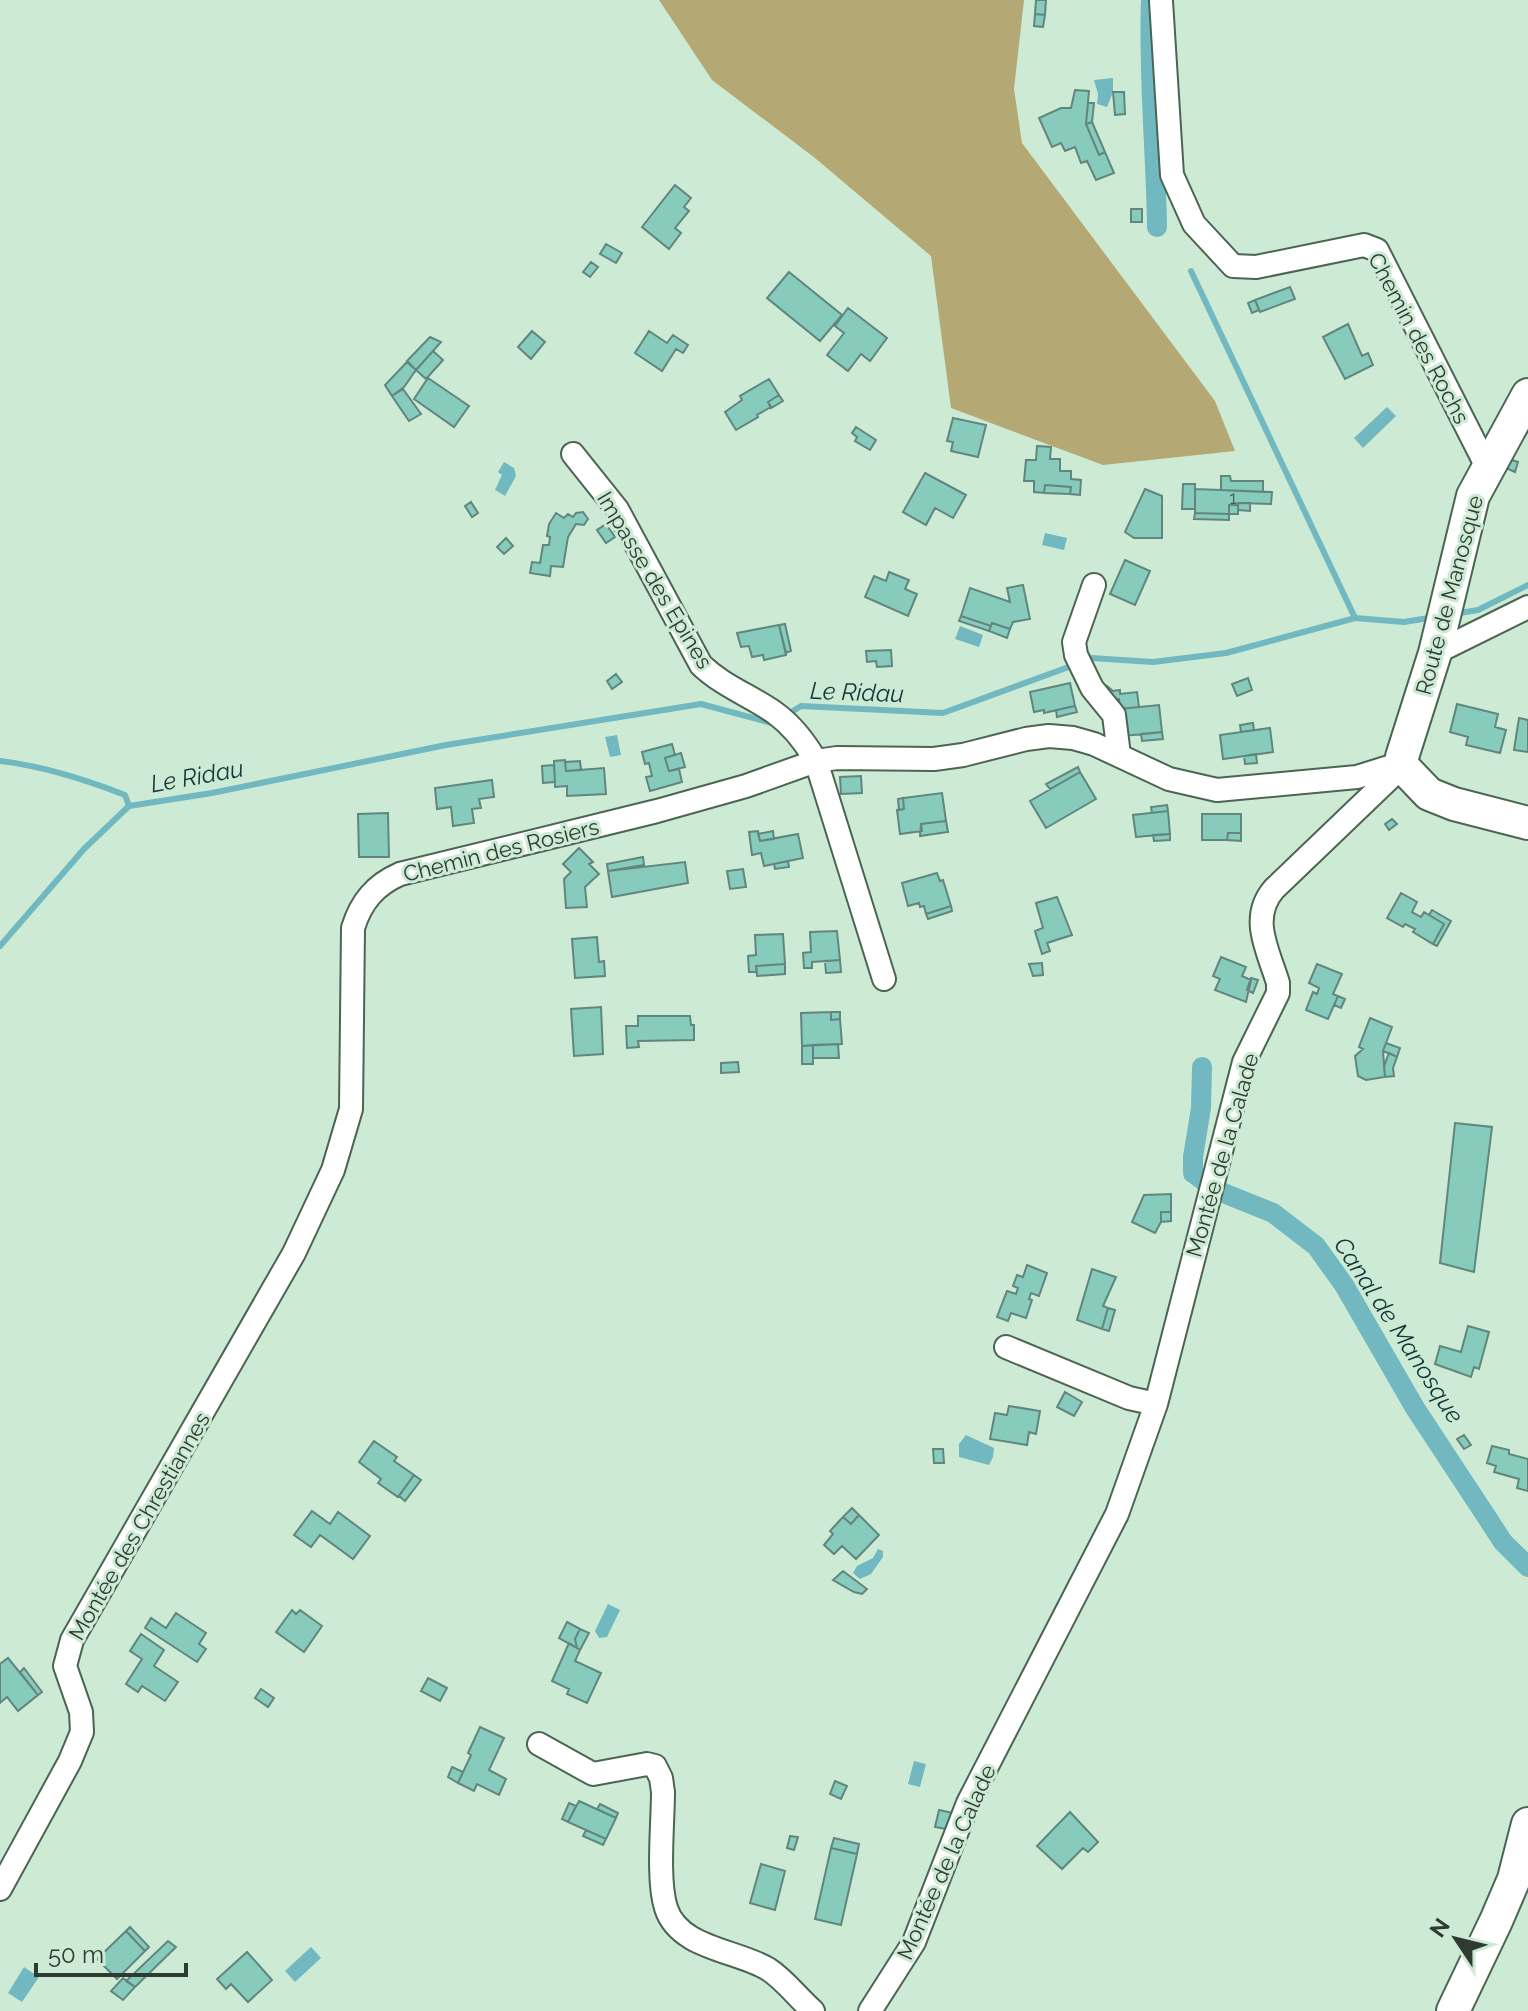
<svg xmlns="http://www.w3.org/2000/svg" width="1528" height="2011" font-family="Raleway,sans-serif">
	<rect width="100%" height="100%" fill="#cdebd4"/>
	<path fill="#b4a974" d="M659 0H1024L1014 89 1022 143 1215 401 1235 451 1103 465 951 408 931 256 815 158 712 80Z"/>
	<path fill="#71b8c1" d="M1113 78V92L1107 107 1097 104 1098 94 1094 80Z
		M1387 407 1396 416 1363 448 1354 438Z
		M504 462 514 468 516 476 505 496 495 490 502 475 498 472Z
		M1045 533 1067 538 1064 550 1042 545Z
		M960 626 983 635 979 647 955 639Z
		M617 735 621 755 610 757 605 737Z
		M966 1435 994 1448 993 1457 989 1465 959 1457V1444Z
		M878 1549 883 1551V1557L871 1574 860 1579 853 1573 857 1566 873 1558Z
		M608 1604 620 1610 607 1637 599 1638 595 1631Z
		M914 1761 926 1764 920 1787 908 1784Z
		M311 1947 321 1958 295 1982 285 1971Z
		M24 1967 39 1977 22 2002 8 1993Z"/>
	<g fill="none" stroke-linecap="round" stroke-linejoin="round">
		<path stroke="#71b8c1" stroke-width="6" d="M1191 271 1355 618
			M1454 614 1478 610 1528 585
			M1084 661 1091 658 1153 662 1226 653 1355 618 1404 622 1435 617
			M785 716 801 706 943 713 1074 665
			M0 761C44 766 84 779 125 795L129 806
			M0 946 84 849 129 806 212 793 446 745 701 704 772 723 775 721"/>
		<path stroke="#71b8c1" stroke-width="20" d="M1151 0C1148 76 1156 151 1157 227
			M1202 1067 1201 1108 1193 1157V1173L1216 1190 1273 1213 1316 1246 1344 1285 1415 1408 1488 1519 1503 1542 1528 1567"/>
	</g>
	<path fill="#87cbbd" stroke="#60867d" stroke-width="2" d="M1036 0H1046L1045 15 1035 14Z
		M1035 14 1045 15 1043 27 1034 26Z
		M1075 90 1089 91 1086 124 1099 155 1105 152 1114 173 1096 180 1087 161 1081 163 1075 147 1065 151 1061 143 1052 147 1039 118 1061 108H1071Z
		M1113 92H1124L1125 114 1115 115Z
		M1088 103H1094L1092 122 1086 124Z
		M1092 122 1105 152 1099 155 1086 124Z
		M675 185 691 198 684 207 689 211 675 228 681 233 669 249 642 227Z
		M1131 209H1142V222H1131Z
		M606 244 622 253 616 263 600 254Z
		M591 262 598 267 590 277 583 272Z
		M789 272 842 315 820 341 767 298Z
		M1290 287 1295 299 1260 312 1255 300Z
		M1255 300 1259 310 1252 313 1248 303Z
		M848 308 887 338 870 361 861 354 848 371 827 355 844 333 835 326Z
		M1348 324 1362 356 1368 353 1373 365 1345 379 1323 337Z
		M532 331 545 342 531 359 518 347Z
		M649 331 667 343 673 335 688 345 683 353 676 349 662 371 635 353Z
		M430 337 441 342 416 370 407 361Z
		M433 351 443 360 426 379 416 370Z
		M407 362 416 370 404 387 392 396 385 385Z
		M428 378 469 406 454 427 414 399Z
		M769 379 779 395 768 402 771 407 757 415 758 417 736 430 725 412 742 400 740 396Z
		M403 389 421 414 409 421 392 396Z
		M779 395 783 401 771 408 768 402Z
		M953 418 986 425 978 457 951 451 953 442 947 441Z
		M856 427 876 440 870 450 855 441 857 437 852 433Z
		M1037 446 1051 447 1050 459H1060V471H1071V479L1081 480 1080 495 1070 494 1071 487 1045 485 1044 493 1034 492V481H1024L1026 460H1036Z
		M1509 459 1518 462 1515 472 1506 468Z
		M925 473 966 495 953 518 935 508 926 525 903 512Z
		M1221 476H1230L1231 481H1263V492L1221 490Z
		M1183 484H1195V509H1182Z
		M1045 485 1071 487 1070 494 1044 493Z
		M1145 489 1162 496V538H1134L1125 532Z
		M1195 489 1272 492 1271 504 1238 503V505H1229V514L1195 513Z
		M471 502 478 513 472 517 465 506Z
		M1238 503H1250V511L1238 510Z
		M1229 505H1238V514H1229Z
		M556 513 564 518 568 514 573 517 576 513 583 512 588 519 584 525 576 524 568 537 563 567 551 566 550 576 530 573 532 562 540 563 543 545H549L550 537 547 536 549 524Z
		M1195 513 1229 514V520L1194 519Z
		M606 524 615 537 606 543 597 530Z
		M506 538 513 546 504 554 497 547Z
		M1125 560 1150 571 1135 605 1110 594Z
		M889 572 909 580 905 589 917 594 908 616 865 597 874 576 886 581Z
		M1023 585 1030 619 1013 622 1010 629 992 623 991 626 961 616 970 588 1010 602 1007 588Z
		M961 616 991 626 989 631 959 621Z
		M992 623 1010 629 1007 638 989 631Z
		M785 624 791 651 786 653 779 625Z
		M779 625 786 655 764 660 763 655 752 657 749 646 741 647 737 633Z
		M891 650 892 666 877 667 876 661 867 662 866 651Z
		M616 674 622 682 612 689 607 681Z
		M1248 678 1252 690 1237 696 1232 684Z
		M1070 683 1075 706 1044 713V710L1034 712 1030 692Z
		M1107 686 1113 691 1120 690V694L1137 692 1139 707 1120 709 1119 699 1110 700 1102 693Z
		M1457 704 1498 714 1495 727 1506 730 1500 753 1466 745 1468 737 1450 732Z
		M1159 705 1162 732 1124 736 1120 709Z
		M1075 706 1077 712 1057 717 1056 710Z
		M1519 718 1528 720V752L1514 750Z
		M1253 723 1254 730 1241 732 1240 725Z
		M1270 728 1273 752 1223 759 1220 735Z
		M1162 732 1163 739 1142 741 1141 734Z
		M672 744 675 755 665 758 669 771 679 769 682 782 650 791 646 777 652 776 649 763 645 764 642 752Z
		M681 753 685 767 669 771 665 758Z
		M1256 754 1257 763 1245 764 1244 756Z
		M565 760 566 771 604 768 606 794 567 796V786L555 787 554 761Z
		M580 761 581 770 566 771 565 762Z
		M554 765 555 782 543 783 542 766Z
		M1078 767 1080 772 1050 789 1046 784Z
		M1080 772 1096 799 1046 828 1030 801Z
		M861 776 862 793 841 794 840 777Z
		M492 780 494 797 479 799 481 808 472 809 474 823 453 826 451 807 437 809 435 788Z
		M942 793 946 821 921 824 922 831 900 834 897 810 904 809 903 798Z
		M903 798 904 809 899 810 898 799Z
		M1167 805 1168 811 1152 813 1151 807Z
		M1168 811 1170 834 1136 837 1133 815Z
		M388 813 389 857H359L358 814Z
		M1202 814H1241V833H1228L1227 840H1202Z
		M1392 819 1397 824 1389 830 1385 824Z
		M946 821 948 832 920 836 921 824Z
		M758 831 760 841 798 834 803 858 764 866 761 853 752 855 749 832Z
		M773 831 774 839 760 841 758 834Z
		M1228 833H1241V841L1227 840Z
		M1170 834V840L1154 841 1153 835Z
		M579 848 593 862 589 864 599 874 585 887 587 907 566 908 564 879 571 872 563 864Z
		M643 857 644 865 608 871 607 864Z
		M788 861 789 867 775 869 774 864Z
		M685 862 688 883 612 897 608 871Z
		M743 869 746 887 730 889 727 871Z
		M937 873 940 881 943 880 951 906 926 914 924 906 920 907 919 903 908 906 902 883Z
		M1401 893 1417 902 1412 912 1421 917 1424 912 1444 924 1433 944 1413 932 1415 929 1405 924 1403 927 1387 918Z
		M1057 897 1072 935 1047 943 1050 951 1042 954 1035 931 1043 928 1036 903Z
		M951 906 952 911 928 919 926 914Z
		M1432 910 1451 921 1437 946 1433 944 1444 924 1429 915Z
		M837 931 840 960 812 962V968H804L803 953 811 952 810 932Z
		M783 934 785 964 756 966 757 972H749L748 956 756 955 755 935Z
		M597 937 599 962 604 961 605 976 575 978 572 939Z
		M1221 957 1246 967 1242 976 1251 980 1246 1002 1215 990 1220 979 1213 976Z
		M840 960 841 972 826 973 825 961Z
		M1042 963 1043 975 1033 976 1029 964Z
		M785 964V974L757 976 756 966Z
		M1317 964 1342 974 1333 994 1338 996 1328 1019 1306 1010 1313 992 1317 994 1319 988 1309 983Z
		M1251 978 1258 980 1253 993 1247 990Z
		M1338 996 1345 999 1341 1008 1334 1005Z
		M601 1007 603 1054 574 1056 571 1009Z
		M831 1012H840V1019L831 1020Z
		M831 1012V1020L840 1019 842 1044 802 1046 801 1013Z
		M638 1016H690L691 1025H694V1040L638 1041 639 1047 627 1048 626 1026H638Z
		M1370 1018 1392 1027 1383 1051 1385 1077 1366 1080 1358 1076 1355 1056 1363 1049 1359 1047Z
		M1386 1043 1400 1048 1397 1057 1383 1051Z
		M838 1044 839 1058H813V1045Z
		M813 1045V1064H802V1046Z
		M1389 1053 1397 1057 1393 1068 1394 1076 1385 1077 1384 1066Z
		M738 1062 739 1072 721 1073V1063Z
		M1455 1123 1492 1127 1474 1272 1440 1263Z
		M1171 1194V1212H1161V1222L1155 1233 1132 1222 1144 1195Z
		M1161 1212H1171V1221L1161 1222Z
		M1027 1265 1047 1273 1039 1296 1031 1293 1029 1299 1032 1300 1026 1318 1011 1313 1008 1321 997 1317 1007 1291 1016 1294 1018 1288 1013 1286 1017 1275 1023 1277Z
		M1092 1269 1116 1277 1103 1306 1108 1308 1102 1329 1077 1320Z
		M1108 1308 1115 1310 1109 1331 1102 1329Z
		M1468 1326 1489 1332 1479 1369 1474 1367 1471 1377 1435 1364 1440 1346 1461 1352Z
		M1065 1392 1082 1402 1074 1416 1057 1407Z
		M1009 1406 1040 1411 1036 1434 1029 1432 1027 1445 990 1439 995 1413 1007 1415Z
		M1464 1435 1471 1445 1464 1449 1457 1439Z
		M374 1441 397 1457 394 1461 414 1475 398 1497 378 1483 381 1479 359 1462Z
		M1492 1446 1509 1450V1454L1528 1459V1491L1517 1488 1519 1479 1494 1472 1496 1466 1487 1463Z
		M933 1449H943L944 1463H934Z
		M414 1475 421 1480 405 1501 399 1496Z
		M852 1508 859 1515 851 1524 843 1517Z
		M312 1511 330 1524 338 1512 370 1536 353 1559 320 1535 311 1547 294 1535Z
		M859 1515 879 1535 856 1559 842 1546 834 1554 824 1545 833 1534 830 1531 843 1517 851 1524Z
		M843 1571 867 1589 862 1594 854 1592 833 1580Z
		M292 1610 296 1614 300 1610 322 1626 304 1652 276 1632Z
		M176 1613 206 1633 199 1644 206 1649 197 1662 145 1628 151 1618 166 1628Z
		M567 1622 580 1629 575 1639 577 1648 559 1638Z
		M580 1629 589 1633 580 1650 577 1648 575 1639Z
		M141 1634 164 1650 154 1666 178 1682 165 1701 142 1686 138 1692 126 1684 142 1659 130 1651Z
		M569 1643 580 1650 575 1661 601 1673 587 1703 567 1694 569 1689 552 1681Z
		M8 1658 38 1695 18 1711 7 1697 0 1703V1664Z
		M24 1668 42 1692 38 1695 20 1672Z
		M428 1678 447 1688 440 1701 421 1691Z
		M261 1689 274 1698 268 1707 255 1698Z
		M480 1727 504 1738 489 1770 506 1779 499 1795 477 1784 474 1791 458 1783 471 1755 468 1753Z
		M452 1767 463 1772 458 1783 448 1777Z
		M835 1781 847 1786 841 1799 830 1794Z
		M579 1801 616 1818 606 1839 568 1822Z
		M569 1803 576 1806 568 1822 562 1819Z
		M600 1804 618 1813 616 1818 597 1809Z
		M939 1810 958 1814 952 1830 935 1827Z
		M1070 1812 1098 1842 1088 1852 1083 1848 1062 1869 1037 1846Z
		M586 1830 606 1839 603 1845 583 1836Z
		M790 1836 798 1837 794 1850 787 1848Z
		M834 1838 859 1844 857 1854 831 1848Z
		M831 1848 857 1854 841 1925 815 1919Z
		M761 1864 785 1871 775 1910 750 1903Z
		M130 1927 149 1947 145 1951 126 1931Z
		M126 1931 145 1951 117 1979 97 1959Z
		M168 1941 176 1947 135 1987 126 1981Z
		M247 1952 272 1980 248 2002 231 1984 226 1989 217 1979Z
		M123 1978 135 1987 123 2000 111 1991Z"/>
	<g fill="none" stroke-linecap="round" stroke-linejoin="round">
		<defs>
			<path id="street" d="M1161 1 1172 175 1194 224 1233 266 1256 267 1364 245 1377 250 1487 467
				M573 454 617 509 701 665C723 686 751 696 775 713 793 726 805 742 816 761L884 979
				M1094 585 1074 642 1076 655 1092 688 1114 715 1119 755
				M1435 653 1528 607
				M1006 1347 1129 1398 1156 1404
				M539 1744 593 1774 647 1764 655 1766 661 1778 663 1792C663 1823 657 1880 666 1908 679 1949 737 1950 768 1969 785 1980 798 1998 813 2011
				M0 1889 70 1761 82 1732 81 1712 65 1666 72 1640 294 1253 333 1170 351 1109 353 928C361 902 375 885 400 874L657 811 746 786 816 761 837 758 934 759 963 755 1026 739 1049 736 1073 738 1094 744 1169 779 1217 790 1357 777 1389 767
				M870 2011 914 1942 968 1803 1117 1514 1156 1404 1244 1062 1278 993V983C1268 950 1249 918 1274 889L1395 773"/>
			<path id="secondary" d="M1402 757 1435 653 1473 496 1528 395
				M1405 769 1429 794 1454 804 1528 823
				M1453 2011 1496 1921 1514 1879 1528 1824"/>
		</defs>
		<use href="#street" stroke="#4b6552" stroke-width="26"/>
		<use href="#secondary" stroke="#4b6552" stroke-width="36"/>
		<use href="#street" stroke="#fff" stroke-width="22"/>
		<use href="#secondary" stroke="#fff" stroke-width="32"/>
	</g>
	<g text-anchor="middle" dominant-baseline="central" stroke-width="6" stroke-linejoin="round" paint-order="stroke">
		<g font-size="18" fill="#455e54">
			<text x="1233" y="497">1</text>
		</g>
		<g font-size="22" fill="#2f3a31" stroke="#cdebd4">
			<text transform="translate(1419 338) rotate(62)">Chemin des Rochs</text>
			<text transform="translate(655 580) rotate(59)">Impasse des Epines</text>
			<text transform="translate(1449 595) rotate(-75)">Route de Manosque</text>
			<text transform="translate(501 850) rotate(-14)">Chemin des Rosiers</text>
			<text transform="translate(1222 1155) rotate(-74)">Montée de la Calade</text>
			<text transform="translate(139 1526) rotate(-60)">Montée des Chrestiannes</text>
			<text transform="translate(946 1862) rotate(-66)">Montée de la Calade</text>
		</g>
		<g font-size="24" font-style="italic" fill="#13363b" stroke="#cdebd4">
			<text transform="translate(857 692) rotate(2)">Le Ridau</text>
			<text transform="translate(197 776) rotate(-10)">Le Ridau</text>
			<text transform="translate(1399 1330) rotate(57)">Canal de Manosque</text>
		</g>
	</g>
	<g transform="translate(1456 1939) rotate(305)" stroke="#cdebd4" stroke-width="6" paint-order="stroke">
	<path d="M0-6L14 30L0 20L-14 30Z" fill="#2f3a31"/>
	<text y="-12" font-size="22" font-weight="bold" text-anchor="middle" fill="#2f3a31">N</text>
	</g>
	<path d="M36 1963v12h150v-12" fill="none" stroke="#2f3a31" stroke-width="4"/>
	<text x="48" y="1963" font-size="24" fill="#2f3a31" stroke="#cdebd4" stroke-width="6" paint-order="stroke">50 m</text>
</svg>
